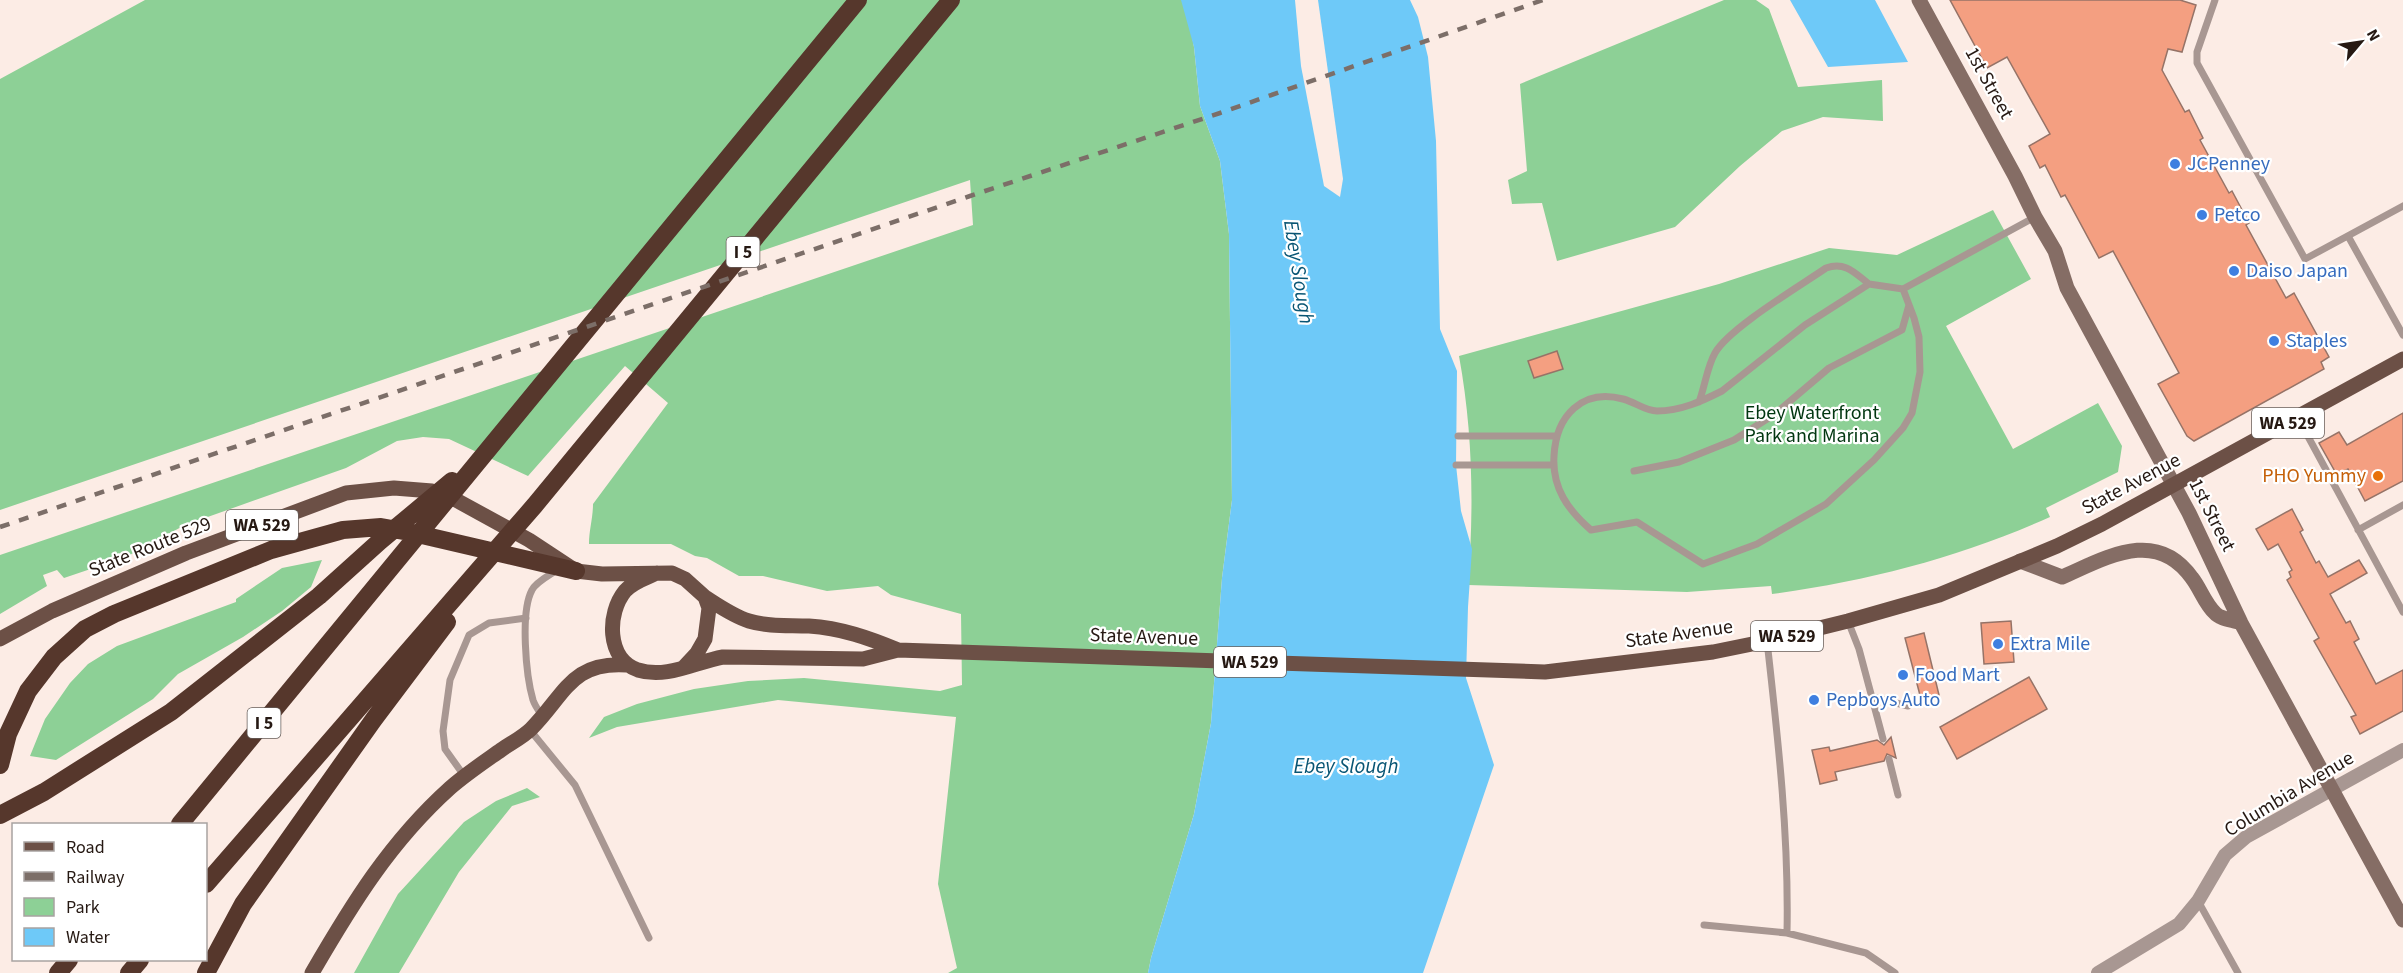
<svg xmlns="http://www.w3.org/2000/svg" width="2403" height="973" font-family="'Source Sans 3',sans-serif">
	<rect width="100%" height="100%" fill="#fcece5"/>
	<path fill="#8dd096" d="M145 0H1185L1194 47 1200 106 1220 161 1229 234 1232 500 1222 578 1211 723 1194 814 1151 958 1148 973H948L957 968 938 884 956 717 778 700 617 727 589 738 604 717 637 704 694 689 748 681 804 678 940 691 962 685 961 614 891 595 878 586 827 591 763 576H739L707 558 695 556 671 544H589C589 530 593 518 593 504L668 403 625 366 528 476 449 439 423 437 397 441 346 468 185 525 126 557 64 578 57 570 43 575 47 586 0 614V555L973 225 970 180 0 510V79Z
		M1724 0H1756L1769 9 1798 87 1882 80 1883 121 1823 117 1782 131 1740 166 1675 227 1557 261 1542 203 1512 204 1508 180 1527 171 1520 84Z
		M1993 210 2031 279 1946 326 2013 449 2098 403 2122 446 2118 472 2046 508 2050 517C1961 557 1869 581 1772 594L1771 586 1687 592 1468 585C1474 508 1473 432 1459 356L1719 284 1829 248 1897 255Z
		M322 560 311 587 282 611 243 637 178 674 153 699 56 760 30 756 45 719 70 683 88 664 117 646 236 602V599L282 568Z
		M527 788 540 797 512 806 459 872 399 973H354L398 894 464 822 496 801Z"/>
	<path fill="#6ec9f8" d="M1181 0H1410L1418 17 1428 57 1436 141 1440 329 1457 371 1456 465 1461 511 1472 549 1468 607 1466 678 1494 765 1423 973H1148L1151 958 1194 814 1211 723 1222 578 1232 500 1229 234 1220 161 1200 106 1194 47Z
		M1790 0H1875L1908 62 1828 67Z"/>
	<path fill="#fcece5" d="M1295 0H1318L1343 179 1340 197 1324 186 1301 66Z"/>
	<path fill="#f49f81" stroke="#967367" stroke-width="1.5" d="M1950 0H2180L2196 5 2182 52 2168 49 2162 70 2185 112 2189 110 2203 138 2200 140 2229 193 2232 191 2249 223 2246 225 2286 298 2294 293 2329 357 2321 362 2324 369 2194 441 2187 436 2158 384 2179 373 2113 251 2099 258 2065 195 2061 197 2045 165 2040 168 2029 146 2050 134 2007 57 1987 68Z
		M1557 351 1563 369 1534 378 1528 361Z
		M2403 413V481L2365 501 2348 469 2337 475 2319 443 2339 432 2347 445Z
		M2292 509 2303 530 2300 532 2316 563 2319 561 2328 577 2359 560 2367 573 2330 594 2346 623 2350 621 2359 639 2354 642 2376 684 2403 670V711L2360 734 2351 717 2356 715 2314 641 2319 638 2287 580 2291 577 2289 572 2292 570 2278 544 2268 550 2256 529Z
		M2011 621 2014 662 1984 664 1981 623Z
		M1924 633 1939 695 1921 699 1905 638Z
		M2029 677 2047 709 1957 759 1940 727Z
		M1891 737 1896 758 1887 754 1884 761 1835 772 1837 780 1820 784 1812 750 1829 747 1830 751 1877 740 1884 745Z"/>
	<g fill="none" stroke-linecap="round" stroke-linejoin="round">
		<path stroke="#a89792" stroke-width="7" d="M2215 0 2197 52V63L2305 259 2403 206
			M2348 236 2403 335
			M1869 284 1903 289 1914 318 1919 337 1920 372 1912 413 1903 428 1874 460 1826 504 1757 544 1703 564 1637 522 1591 530C1568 510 1552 488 1554 456 1556 416 1582 388 1623 399 1635 402 1645 411 1657 411 1681 411 1702 401 1722 391L1805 325Z
			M1903 289 2035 217
			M1699 402C1705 386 1707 367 1715 353 1729 328 1800 286 1826 268 1845 261 1855 273 1869 284
			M2298 418 2403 612
			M1458 436H1556
			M1456 465H1553
			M1634 471 1679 462 1734 440 1775 414 1829 368 1902 330 1909 305
			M2358 530 2403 505
			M1848 621 1859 649 1883 739
			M1767 641C1778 739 1789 835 1787 933
			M1872 697 1908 706
			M542 716C539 711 535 706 533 700 526 676 520 612 532 590 536 582 550 575 557 570
			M530 730 575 785 649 938
			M1889 759 1898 795
			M465 777 445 749 443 731 450 680 469 635 489 623 526 618
			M2198 901 2238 973
			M1704 925 1787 933 1866 953 1895 973"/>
		<path stroke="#a89792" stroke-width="14" d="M2098 973 2179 924 2198 901 2225 855 2246 837 2403 750"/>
		<path stroke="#856d65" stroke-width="15" d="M1919 0 2015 176 2035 217 2055 251 2067 288 2189 513 2241 623 2403 920
			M2020 561 2062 577C2106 558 2156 527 2192 578 2200 588 2205 604 2215 613 2220 619 2233 620 2241 623"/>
		<path stroke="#6c5046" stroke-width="15" d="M657 573C646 578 633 582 625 591 607 613 606 659 638 670 667 679 695 662 723 657L863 659 898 650 1545 672 1713 652 1767 641 1848 621 1939 595 2057 546 2102 524 2403 359
			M705 597C719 606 733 616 749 621 769 627 789 625 809 626 841 628 869 638 898 650
			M0 639 52 611 186 553 346 493 394 488 432 491 456 500 529 540 576 571 602 574 672 573 685 579 705 597 709 608 705 639 697 653 684 667
			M312 973C352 904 390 842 450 788 466 774 484 762 501 750 511 743 523 737 531 729 565 695 571 661 627 665"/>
		<path stroke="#56372c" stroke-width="18" d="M0 765 8 734 28 691 54 657 85 629 114 614 271 550 343 530 381 527 409 532 576 571
			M0 815 44 792 171 712 319 596 380 541 452 481
			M180 824 858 0
			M206 884 535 505 951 0
			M58 973 69 960
			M129 973 140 960
			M206 973 243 904 374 719 447 622"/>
		<path stroke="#7c6e68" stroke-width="4.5" stroke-dasharray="10 10" stroke-linecap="butt" d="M0 527 970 196 1220 113 1543 0"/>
	</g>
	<g fill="#3f7fe0" stroke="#fff" stroke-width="2">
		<circle cx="2175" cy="164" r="6"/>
		<circle cx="2202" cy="215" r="6"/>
		<circle cx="2234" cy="271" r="6"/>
		<circle cx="2274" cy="341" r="6"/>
		<circle cx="1998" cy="644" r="6"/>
		<circle cx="1903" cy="675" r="6"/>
		<circle cx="1814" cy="700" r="6"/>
	</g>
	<circle fill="#e8710a" stroke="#fff" stroke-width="2" cx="2378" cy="476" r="6"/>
	<g text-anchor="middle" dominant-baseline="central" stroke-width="4.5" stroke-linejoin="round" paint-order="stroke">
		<g fill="#fff" stroke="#675e5a" stroke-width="1.5">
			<rect x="726.5" y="237" width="33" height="30" rx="4.5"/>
			<rect x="2252" y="408" width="72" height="30" rx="4.5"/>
			<rect x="226" y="510" width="72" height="30" rx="4.5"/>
			<rect x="1751" y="621" width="72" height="30" rx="4.5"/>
			<rect x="1214" y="647" width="72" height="30" rx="4.5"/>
			<rect x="247.5" y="708" width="33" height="30" rx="4.5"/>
		</g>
		<g font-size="18" font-weight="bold" fill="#261913">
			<text x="743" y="252">I 5</text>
			<text x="2288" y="423">WA 529</text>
			<text x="262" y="525">WA 529</text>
			<text x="1787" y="636">WA 529</text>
			<text x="1250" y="662">WA 529</text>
			<text x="264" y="723">I 5</text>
		</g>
		<g font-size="20" fill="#261913" stroke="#fff">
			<text transform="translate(1989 83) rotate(61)">1st Street</text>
			<text transform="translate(2131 484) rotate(-28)">State Avenue</text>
			<text transform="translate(2212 515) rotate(63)">1st Street</text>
			<text transform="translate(150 547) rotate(-22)">State Route 529</text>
			<text transform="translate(1679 634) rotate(-8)">State Avenue</text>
			<text transform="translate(1144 637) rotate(2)">State Avenue</text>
			<text transform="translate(2289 794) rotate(-31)">Columbia Avenue</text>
		</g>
		<g font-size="20" fill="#366cbe" stroke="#fff" text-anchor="start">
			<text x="2187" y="164">JCPenney</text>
			<text x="2214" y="215">Petco</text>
			<text x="2246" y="271">Daiso Japan</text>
			<text x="2286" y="341">Staples</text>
			<text x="2010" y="644">Extra Mile</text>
			<text x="1915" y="675">Food Mart</text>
			<text x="1826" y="700">Pepboys Auto</text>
		</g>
		<g font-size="20" fill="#013610" stroke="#fff">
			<text x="1812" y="413">Ebey Waterfront<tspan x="1812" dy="23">Park and Marina</tspan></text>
		</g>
		<g font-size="20" fill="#c56008" stroke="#fff" text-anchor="end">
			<text x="2366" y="476">PHO Yummy</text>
		</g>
		<g font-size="21" font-style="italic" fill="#085574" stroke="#fff">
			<text transform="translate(1299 272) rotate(81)">Ebey Slough</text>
			<text x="1346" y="766">Ebey Slough</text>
		</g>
	</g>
	<rect x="12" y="823" width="195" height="138" fill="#ffffff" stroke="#a8a3a1" stroke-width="1.5"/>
	<rect x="24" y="842" width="30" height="9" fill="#6c5046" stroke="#a8a3a1" stroke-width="1.5"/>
	<text x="66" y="853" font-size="18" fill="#261913">Road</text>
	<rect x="24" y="872" width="30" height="9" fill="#7c6e68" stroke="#a8a3a1" stroke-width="1.5"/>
	<text x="66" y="883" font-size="18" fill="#261913">Railway</text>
	<rect x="24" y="898" width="30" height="18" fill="#8dd096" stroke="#a8a3a1" stroke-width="1.5"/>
	<text x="66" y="913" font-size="18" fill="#261913">Park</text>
	<rect x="24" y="928" width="30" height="18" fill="#6ec9f8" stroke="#a8a3a1" stroke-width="1.5"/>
	<text x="66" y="943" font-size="18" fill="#261913">Water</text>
	<g transform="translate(2361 42) rotate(61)" stroke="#ffffff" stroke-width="4.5" paint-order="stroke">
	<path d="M0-4.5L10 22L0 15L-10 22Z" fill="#261913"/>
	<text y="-9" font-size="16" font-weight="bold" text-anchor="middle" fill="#261913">N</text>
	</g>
</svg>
